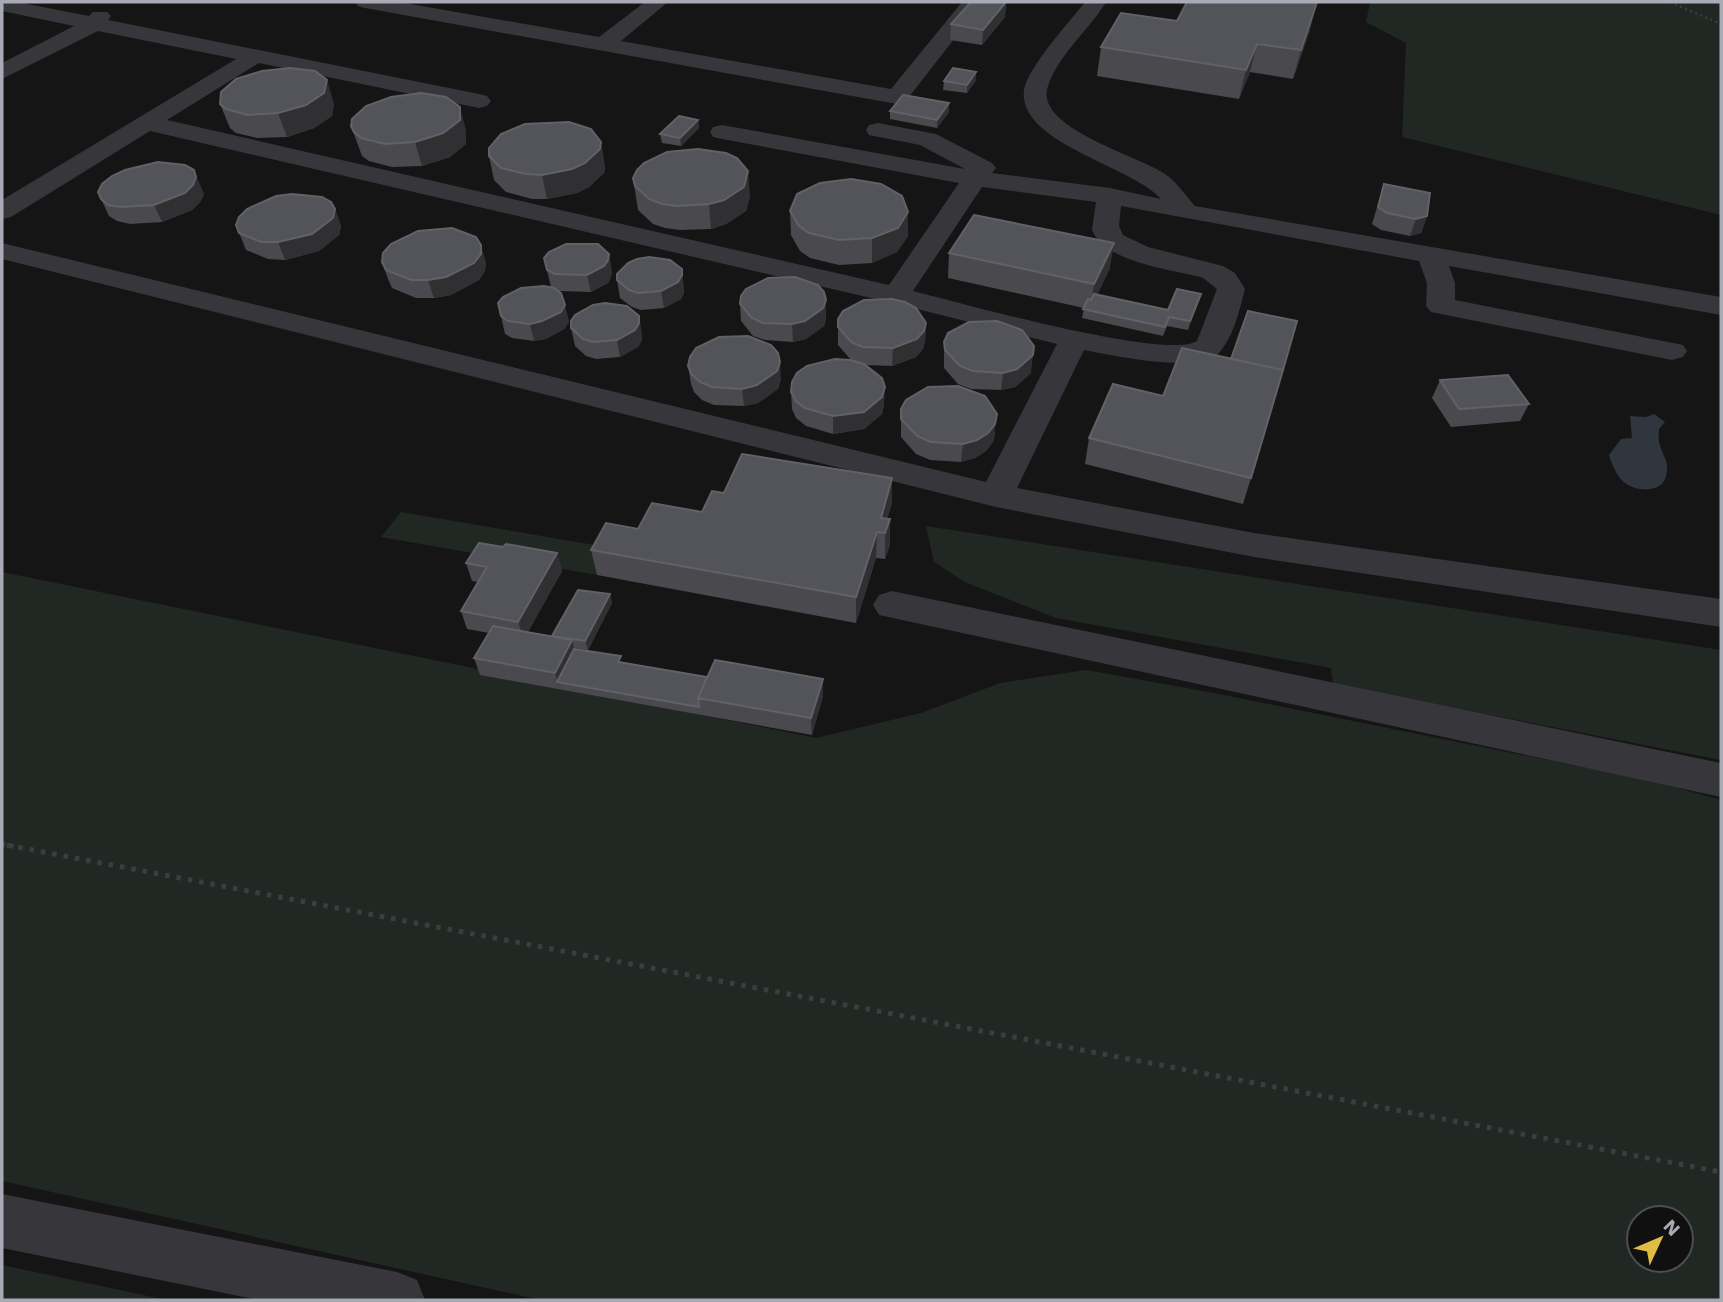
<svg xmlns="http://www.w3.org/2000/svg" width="1723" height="1302" font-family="'Work Sans',sans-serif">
	<rect width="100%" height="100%" fill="#151516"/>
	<path fill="#212823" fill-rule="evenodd" d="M1370 2H1721V215L1402 137 1406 43 1366 22Z
		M401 512 612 548 597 575 381 537Z
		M926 526 1721 650V760L1333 684 1331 668 1056 618 965 582 934 562Z
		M2 572 816 738 921 713 1000 683 1086 670 1214 693 1652 781 1721 800V1300H541L2 1181ZM1639 1218H1681V1260H1639Z
		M2 1265 167 1300H2Z"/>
	<path fill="#2f363e" d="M1654 414 1665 422 1659 429C1659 434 1658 441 1660 445 1663 457 1670 462 1666 476 1662 493 1637 492 1625 483 1617 477 1612 465 1609 455L1621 439 1632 438 1630 416 1646 417Z"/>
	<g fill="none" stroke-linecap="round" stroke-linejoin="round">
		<path stroke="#3c3d42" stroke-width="2.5" stroke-dasharray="2 3.5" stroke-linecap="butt" d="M1670 2 1721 24"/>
		<path stroke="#3c3d42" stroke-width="4.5" stroke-dasharray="3.5 5" stroke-linecap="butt" d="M2 844 16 847"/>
		<path stroke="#3c3d42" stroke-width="5" stroke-dasharray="4.5 7" stroke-linecap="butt" d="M7 845 1721 1172"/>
		<path fill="#36363b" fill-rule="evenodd" d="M2 2H17L89 16 93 12H107L111 16 108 20 479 94 487 96 491 101 487 106 479 108 259 63 167 120 889 285 959 183 722 139 713 137 710 132 713 127 722 125 965 169 920 145 869 135 866 130 869 125 878 123 936 134 992 163 996 168 992 173 1110 188 1161 199C1132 166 1017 143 1024 90 1027 68 1071 20 1085 2H1106C1089 30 1059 54 1048 86 1033 128 1140 156 1165 174 1177 182 1185 195 1195 206L1721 297V315L1449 266 1455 283V300L1683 345 1687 351 1683 357 1672 360 1431 312 1426 306 1427 283 1419 261 1121 206 1119 226 1123 235 1148 247 1223 266 1235 273 1245 289C1239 311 1234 337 1218 354 1199 374 1110 355 1084 350L1017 488 1254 533 1721 599V627L1254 557 996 507 2 259V243L986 482 1057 344 893 303 150 131 11 217 2 219V200L236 59 98 31 2 79V63L74 26 2 11ZM982 187 1096 202 1092 230C1105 263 1172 269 1203 278L1217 289 1197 341C1168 361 957 302 913 291Z
			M355 2H399L599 37 645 2H668L621 41 891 89 962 2H983L905 102 897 104 365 8 358 6Z
			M892 591 1721 763V797L879 615 873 605 879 595Z
			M2 1194 397 1272 417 1280 425 1300H259L2 1248Z"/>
	</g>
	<path fill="#49494e" d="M1006 2 1005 17 982 45 950 40 951 24Z
		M1310 30 1293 79 1250 72 1239 99 1097 76 1101 47Z
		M976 72V80L967 93 943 90 944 81Z
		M220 104H334L332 116 314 128 287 137 257 138 236 133 230 128Z
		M890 111 949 112 937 128 890 119Z
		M698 120 699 128 681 146 662 143 660 134Z
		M351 126 466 130V144L450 157 422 166 392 167 369 161 362 156Z
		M489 156 605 166 604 173 589 187 577 193 547 199H532L506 192 494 180Z
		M633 178 750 196 746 211 726 224 711 229 680 230 665 228 653 224 638 210Z
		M1384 184 1427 216 1421 233 1410 236 1381 230 1372 224Z
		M204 194 200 202 192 210 162 222 130 224 117 221 109 216 101 199Z
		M335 209 341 226 339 235 319 251 285 260 268 259 246 250 236 225Z
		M790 211 908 212V236L897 252 872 263 839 265 810 258 800 251 791 235Z
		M949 253 1110 268 1097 295 1168 310 1201 294 1198 303 1188 330 1167 326 1163 336 1082 318 1084 308 948 278Z
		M544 258 612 271 611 277 608 283 591 292 559 291 569 322 564 329 546 339 534 341 512 338 505 334 498 303 553 288 551 287Z
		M382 262H486L485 271 479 280 451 295 434 298H416L392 288 388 279Z
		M682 269 684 293 681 299 664 308 641 310 632 307 620 298 617 280Z
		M740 304 826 318 824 326 806 339 793 342 765 340 753 336 741 321Z
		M926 323 925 341 923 349 916 357 892 366 865 365 884 405 882 414 864 429 833 434 806 426 796 418 792 409 791 392 851 360 838 345V327Z
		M571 328 642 334V340L638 347 620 357 596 359 586 356 575 346Z
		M944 342 1031 373 1015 387 1001 390 971 389 958 384 944 368Z
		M688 366 781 379 778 389 758 403 744 406 714 405 702 400 694 392 691 384Z
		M1440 380 1529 404 1520 421 1451 427 1432 398Z
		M901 409 995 432 993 442 986 451 975 458 961 462 930 460 916 454 901 437Z
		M1089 438 1251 478 1243 504 1085 464Z
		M892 478V503L887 519H890V545L885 559 876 558 856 623 597 575 591 550 638 529 702 512Z
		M503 547 557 553 562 571 528 632 552 636 610 594 612 603 588 650 574 648 623 662 707 677 823 679V696L812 735 480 675 474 658 489 633 467 629 461 611 478 582 472 581 466 563Z"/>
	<path fill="#303033" d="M1006 2 1005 17 982 45 983 30Z
		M1317 2 1310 30 1293 79 1301 50Z
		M1257 44 1250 72 1239 99 1246 70Z
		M976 72V80L967 93V85Z
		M327 80 334 104 332 116 314 128 287 137 278 113Z
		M949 103V112L937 128V120Z
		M460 107 466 130V144L450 157 422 166 415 142Z
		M698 120 699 128 681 146 680 138Z
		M601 142 605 166 604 173 589 187 577 193 547 199 542 175Z
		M194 170 204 194 200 202 192 210 162 222 154 205Z
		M748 171 750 196 746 211 726 224 711 229 709 204Z
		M335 209 341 226 339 235 319 251 285 260 278 242Z
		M908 212V236L897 252 872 263V238Z
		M1427 216 1421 233 1410 236 1416 219Z
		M1114 243 1110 268 1090 309 1094 284Z
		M481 245 486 262 485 271 479 280 451 295 434 298 428 280Z
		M609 254 612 271 611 277 608 283 591 292 587 275Z
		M682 269 684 293 681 299 664 308 661 291Z
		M1201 294 1198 303 1188 330 1190 321Z
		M826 300V318L824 326 806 339 793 342 792 324Z
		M565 305 569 322 564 329 546 339 534 341 530 324Z
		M639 316 642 334V340L638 347 620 357 617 340Z
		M926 323 925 341 923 349 916 357 892 366 893 348Z
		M1033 355 1031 373 1015 387 1001 390 1003 373Z
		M780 362 781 379 778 389 758 403 744 406 742 389Z
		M885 387 884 405 882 414 864 429 833 434V416Z
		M997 414 993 442 986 451 975 458 961 462 963 444Z
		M892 478V503L883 533 881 518Z
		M890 519V545L885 559V533Z
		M877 532 876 558 856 623V597Z
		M557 553 562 571 524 639 518 622Z
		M610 594 612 603 588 650 585 641Z
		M572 640 577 658 557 682 560 690 555 673Z
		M823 679V696L812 735 811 718Z"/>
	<path fill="#535459" stroke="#616167" stroke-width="2" d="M971 2H1006L983 30 951 24Z
		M1187 2H1317L1301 50 1257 44 1246 70 1101 47 1121 13 1177 21Z
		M290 68 315 71 327 80 324 93 306 105 278 113 248 115 226 109 220 104 221 92 236 79 262 71Z
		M953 68 976 72 967 85 944 81Z
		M421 93 446 97 460 107V120L443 133 415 142 385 144 361 138 354 132 351 126 352 119 366 106 391 97Z
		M903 95 949 103 937 120 890 111Z
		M679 116 698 120 680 138 660 134Z
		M569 122 591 129 601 142 600 149 585 163 572 169 542 175 526 174 501 168 489 156V148L501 134 525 124Z
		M698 149 726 153 737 158 748 171 744 187 724 200 709 204 677 206 662 204 649 199 635 186 633 178 637 170 644 163 667 152Z
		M158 162 185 165 194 170 196 177 193 185 185 193 154 205 121 207 108 205 101 199 98 192 102 184 112 176 125 170Z
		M851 179 881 184 902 196 908 212 898 228 872 238 839 240 809 233 799 226 790 211 797 194 820 183Z
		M1384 184 1430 193 1427 216 1416 219 1387 213 1378 207Z
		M292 194 322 197 331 202 335 209 333 218 312 234 278 242H261L239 233 236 225 239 217 247 209 276 196Z
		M974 215 1114 243 1094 284 949 253Z
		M452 228 476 237 481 245V254L474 263 446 277 428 280H411L386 270 382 262 383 253 391 244 418 231Z
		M566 244H598L609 254 608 260 604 266 587 275 555 274 547 270 544 258 549 252Z
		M649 257 670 260 682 269V275L678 282 661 291 638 293 629 290 617 280V274L628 263 637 259Z
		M795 277 818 285 824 292 826 300 823 308 805 321 792 324 763 323 752 318 740 304 741 296 746 289 768 278Z
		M544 286 554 288 561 293 565 305 561 312 542 321 530 324 508 321 501 316 498 303 503 297 521 288Z
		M1177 289 1201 294 1190 321 1169 317 1165 327 1083 309 1088 299 1091 300 1094 294 1168 310Z
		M892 299 905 302 916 308 926 323 924 331 917 339 893 348 863 347 851 342 838 327V319L843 311 864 300Z
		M605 303 627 306 639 316V323L635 330 617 340 593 342 583 339 571 328V321L575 315 593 305Z
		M1248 311 1297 321 1283 370 1231 359Z
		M997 321 1022 330 1034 346 1033 355 1017 369 1003 373 973 371 960 366 945 350 944 342 948 333 969 322Z
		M748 336 771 345 778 353 780 362 777 371 757 385 742 389 712 387 700 382 692 375 688 366 690 357 696 348 719 337Z
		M1182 348 1283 370 1251 478 1089 438 1113 384 1163 396Z
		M835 359 850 360 864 364 882 378 885 387 882 397 864 412 833 416 805 408 796 401 791 392 792 382 797 373 807 366Z
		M1508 375 1529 404 1459 409 1440 380Z
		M958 386 985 396 997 414 995 424 988 433 977 440 963 444 931 442 917 436 901 419V409L906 400 928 387Z
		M742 454 892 478 881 518 890 519 885 533 877 532 856 597 591 550 606 523 638 529 652 503 702 512 712 491 724 493Z
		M479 543 503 547 506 544 557 553 518 622 461 611 487 567 466 563Z
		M578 590 610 594 585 641 552 636Z
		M493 626 572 640 555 673 474 658Z
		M574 649 621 656 618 662 707 677 698 698 699 707 557 682Z
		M715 660 823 679 811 718 698 698Z"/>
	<rect width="1723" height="1302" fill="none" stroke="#a8aab5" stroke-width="7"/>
	<g transform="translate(1660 1239) rotate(46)"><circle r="33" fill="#101011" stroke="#4d4e53" stroke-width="2"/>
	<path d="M0-5L12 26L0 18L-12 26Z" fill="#e0bc43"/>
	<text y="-10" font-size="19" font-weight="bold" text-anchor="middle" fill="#a8aab5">N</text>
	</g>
</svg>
